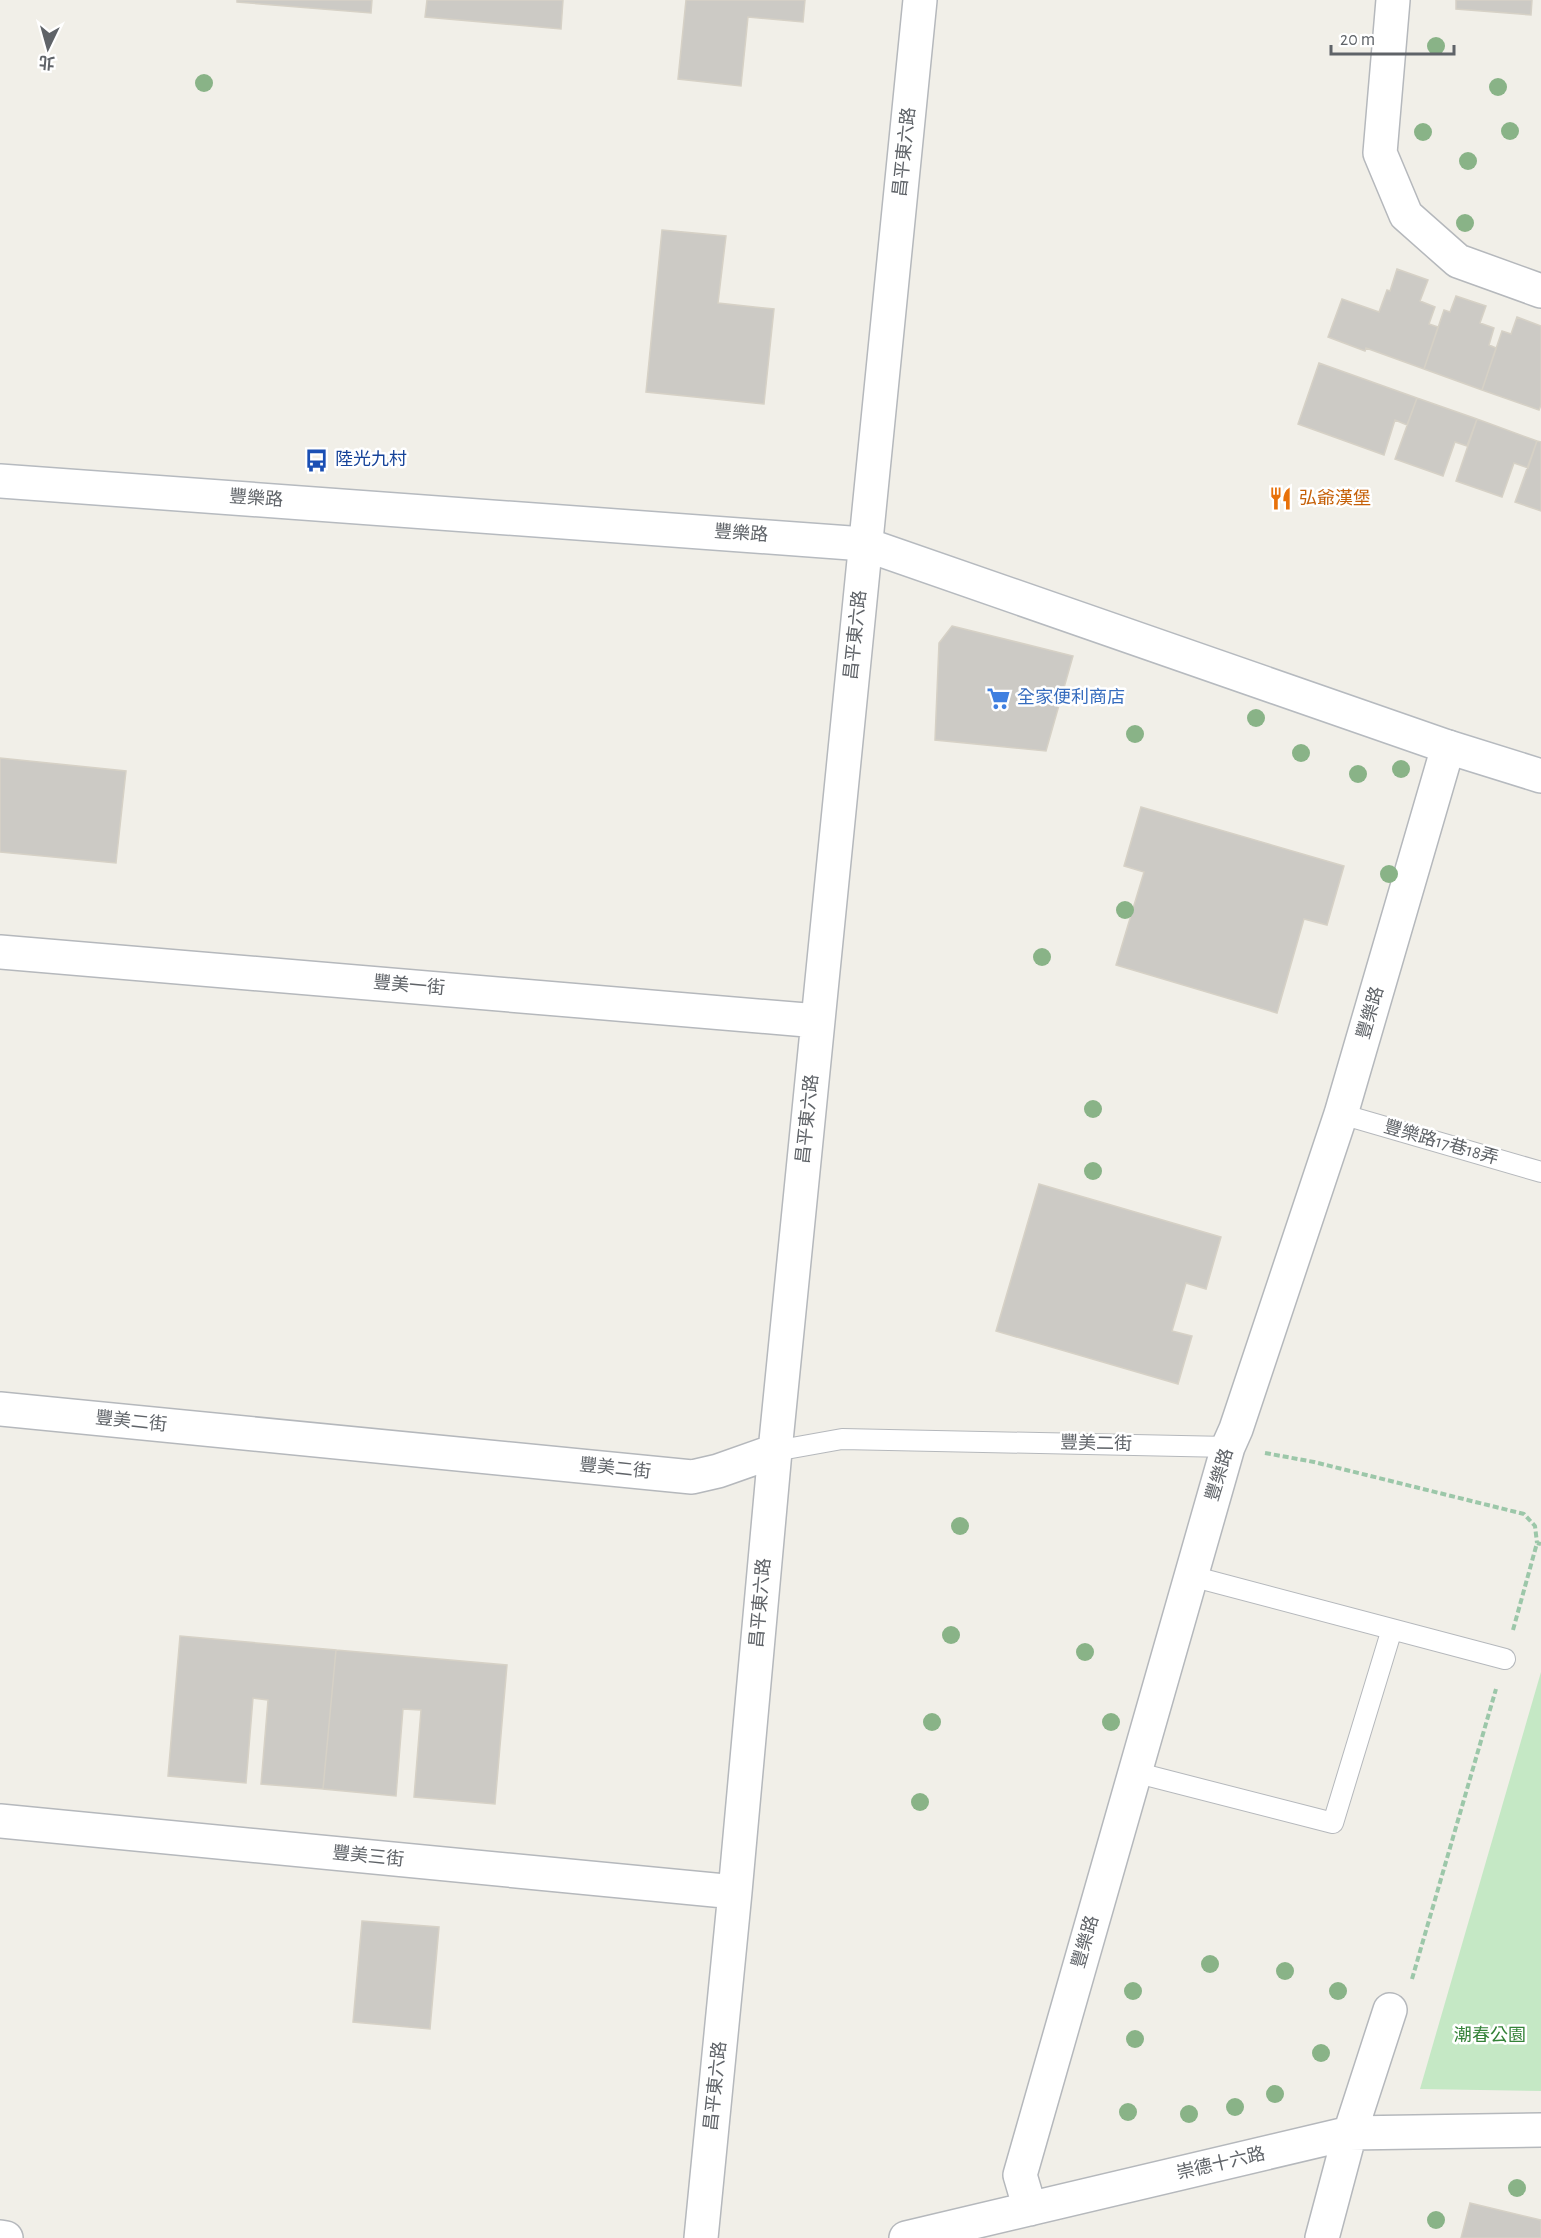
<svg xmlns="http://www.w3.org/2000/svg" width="1541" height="2238" font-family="'Alegreya Sans','Noto Sans TC',sans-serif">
	<rect width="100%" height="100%" fill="#f1efe8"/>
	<path fill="#c5e8c5" d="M1541 1672V2091L1420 2089Z"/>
	<path fill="#cccac5" stroke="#d6d1c6" stroke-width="1.5" d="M237 0H372L371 13 237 2Z
		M427 0H563L561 29 425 17Z
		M686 0H805L803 22 748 17 741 86 678 79Z
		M1456 0H1532L1531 15 1456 9Z
		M662 230 726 236 718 303 774 309 764 404 646 392Z
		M1397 269 1428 280 1420 301 1435 307 1429 324 1438 327 1424 369 1366 348 1365 351 1328 337 1342 299 1379 312 1387 290 1390 291Z
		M1456 296 1486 306 1480 323 1494 328 1489 345 1496 348 1482 390 1424 369 1444 310 1450 312Z
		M1517 317 1541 326V405L1539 410 1482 390 1502 331 1511 334Z
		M1319 363 1417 398 1407 425 1395 420 1384 455 1298 424Z
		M1417 398 1477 419 1467 446 1455 442 1443 476 1395 459Z
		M1477 419 1537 441 1528 468 1514 463 1502 497 1456 481Z
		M1537 441 1541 442V511L1515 502Z
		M952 626 1073 656 1046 751 935 740 939 643Z
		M0 758 126 771 116 863 0 852Z
		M1141 807 1344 866 1327 925 1304 919 1277 1013 1116 965 1144 872 1124 866Z
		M1039 1184 1221 1237 1206 1289 1186 1283 1172 1331 1192 1336 1178 1384 996 1331Z
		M180 1636 336 1650 323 1789 261 1784 268 1700 253 1698 246 1783 168 1776Z
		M336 1650 507 1665 495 1804 414 1797 421 1710 403 1709 396 1796 323 1789Z
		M362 1921 439 1927 430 2029 353 2022Z
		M1470 2203 1541 2220V2238H1461Z"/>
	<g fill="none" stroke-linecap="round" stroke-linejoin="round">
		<defs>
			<path id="lane" d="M1341 1114 1541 1172
				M775 1451 842 1439 1228 1447
				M1191 1576 1505 1659
				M1134 1772 1333 1823 1392 1629"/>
			<path id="street" d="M1393 0 1380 153 1406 215 1458 261 1541 291
				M0 952 818 1021
				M0 1409 692 1477 718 1471 775 1451
				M0 1821 735 1892
				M1030 2209 1020 2175 1228 1447 1236 1429 1341 1114 1448 747
				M0 2237 6 2238
				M701 2238 735 1892 775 1451 920 0
				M906 2238 1350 2133 1541 2130
				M1322 2238 1350 2133 1390 2010"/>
			<path id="secondary" d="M0 481 864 544 1448 747 1541 776"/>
		</defs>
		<use href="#lane" stroke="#b5b8bc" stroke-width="22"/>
		<use href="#street" stroke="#b5b8bc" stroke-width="36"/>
		<use href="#secondary" stroke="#b6babf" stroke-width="36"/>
		<path stroke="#9cc7a9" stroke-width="4" stroke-dasharray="6 3" stroke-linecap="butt" d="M1265 1453 1314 1462 1524 1514 1535 1526 1537 1543
			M1513 1630 1537 1543 1541 1544
			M1412 1979 1496 1689"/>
		<use href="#lane" stroke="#fff" stroke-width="20"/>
		<use href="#street" stroke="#fff" stroke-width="33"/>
		<use href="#secondary" stroke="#fff" stroke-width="33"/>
	</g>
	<g fill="#89b387">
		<circle cx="1436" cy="46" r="9"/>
		<circle cx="204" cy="83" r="9"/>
		<circle cx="1498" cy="87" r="9"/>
		<circle cx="1510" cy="131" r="9"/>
		<circle cx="1423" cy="132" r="9"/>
		<circle cx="1468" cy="161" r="9"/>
		<circle cx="1465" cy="223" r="9"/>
		<circle cx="1256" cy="718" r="9"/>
		<circle cx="1135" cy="734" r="9"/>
		<circle cx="1301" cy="753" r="9"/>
		<circle cx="1401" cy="769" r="9"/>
		<circle cx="1358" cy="774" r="9"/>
		<circle cx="1389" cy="874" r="9"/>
		<circle cx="1125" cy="910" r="9"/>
		<circle cx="1042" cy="957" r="9"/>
		<circle cx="1093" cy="1109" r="9"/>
		<circle cx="1093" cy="1171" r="9"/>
		<circle cx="960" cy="1526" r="9"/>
		<circle cx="951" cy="1635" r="9"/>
		<circle cx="1085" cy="1652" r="9"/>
		<circle cx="932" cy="1722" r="9"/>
		<circle cx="1111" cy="1722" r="9"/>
		<circle cx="920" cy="1802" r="9"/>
		<circle cx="1210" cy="1964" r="9"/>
		<circle cx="1285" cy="1971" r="9"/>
		<circle cx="1133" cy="1991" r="9"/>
		<circle cx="1338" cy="1991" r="9"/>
		<circle cx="1135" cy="2039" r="9"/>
		<circle cx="1321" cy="2053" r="9"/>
		<circle cx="1275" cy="2094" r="9"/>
		<circle cx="1235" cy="2107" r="9"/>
		<circle cx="1128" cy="2112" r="9"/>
		<circle cx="1189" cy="2114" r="9"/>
		<circle cx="1517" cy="2188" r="9"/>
		<circle cx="1436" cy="2220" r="9"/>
	</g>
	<defs>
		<symbol id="bus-bare" viewBox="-9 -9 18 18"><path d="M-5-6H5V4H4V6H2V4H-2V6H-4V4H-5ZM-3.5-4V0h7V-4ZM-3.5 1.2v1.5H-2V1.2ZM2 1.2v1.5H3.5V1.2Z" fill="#1a4fb4" stroke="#fff" stroke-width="2.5" paint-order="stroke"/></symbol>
		<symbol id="restaurant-bare" viewBox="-9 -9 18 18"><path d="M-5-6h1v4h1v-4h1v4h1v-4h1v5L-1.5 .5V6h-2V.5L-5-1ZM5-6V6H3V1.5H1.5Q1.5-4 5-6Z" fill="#e8710a" stroke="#fff" stroke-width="2.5" paint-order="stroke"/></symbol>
		<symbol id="supermarket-bare" viewBox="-9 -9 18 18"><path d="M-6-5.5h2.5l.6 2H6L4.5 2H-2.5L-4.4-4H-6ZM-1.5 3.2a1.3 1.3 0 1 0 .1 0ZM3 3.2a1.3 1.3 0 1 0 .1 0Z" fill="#3f7fe0" stroke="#fff" stroke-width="2.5" paint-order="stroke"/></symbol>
	</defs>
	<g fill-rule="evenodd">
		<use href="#bus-bare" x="300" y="444" width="33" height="33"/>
		<use href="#restaurant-bare" x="1264" y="482" width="33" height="33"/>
		<use href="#supermarket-bare" x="982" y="682" width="33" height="33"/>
	</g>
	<g text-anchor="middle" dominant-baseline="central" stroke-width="5" stroke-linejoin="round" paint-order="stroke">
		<g font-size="18" fill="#5f6368" stroke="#fff">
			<text transform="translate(905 152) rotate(-84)">昌平東六路</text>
			<text transform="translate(256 499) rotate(4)">豐樂路</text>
			<text transform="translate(741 534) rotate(4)">豐樂路</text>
			<text transform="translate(856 635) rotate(-84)">昌平東六路</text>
			<text transform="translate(409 986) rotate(5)">豐美一街</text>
			<text transform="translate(1371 1013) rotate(-74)">豐樂路</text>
			<text transform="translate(808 1119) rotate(-84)">昌平東六路</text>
			<text transform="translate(1441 1143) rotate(16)">豐樂路17巷18弄</text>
			<text transform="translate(131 1422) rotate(6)">豐美二街</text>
			<text transform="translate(1096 1444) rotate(1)">豐美二街</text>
			<text transform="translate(615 1469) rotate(6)">豐美二街</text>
			<text transform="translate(1220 1475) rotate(-73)">豐樂路</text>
			<text transform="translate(761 1603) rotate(-85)">昌平東六路</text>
			<text transform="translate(368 1857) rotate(6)">豐美三街</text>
			<text transform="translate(1086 1942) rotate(-74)">豐樂路</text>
			<text transform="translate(716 2086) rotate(-84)">昌平東六路</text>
			<text transform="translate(1221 2164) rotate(-13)">崇德十六路</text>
		</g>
		<g font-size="18" fill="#164399" stroke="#fff" text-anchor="start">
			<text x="335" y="460">陸光九村</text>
		</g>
		<g font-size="18" fill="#c56008" stroke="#fff" text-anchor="start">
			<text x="1299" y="499">弘爺漢堡</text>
		</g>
		<g font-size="18" fill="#366cbe" stroke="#fff" text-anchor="start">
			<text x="1017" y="698">全家便利商店</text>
		</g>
		<g font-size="18" fill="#348238" stroke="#fff">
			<text x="1490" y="2036">潮春公園</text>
		</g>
	</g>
	<g transform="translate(48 48) rotate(185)" stroke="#ffffff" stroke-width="4.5" paint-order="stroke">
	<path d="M0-4.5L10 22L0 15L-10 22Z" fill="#5f6368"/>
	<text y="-9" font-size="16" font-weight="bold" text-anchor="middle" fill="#5f6368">北</text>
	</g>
	<path d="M1331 45v9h123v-9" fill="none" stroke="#5f6368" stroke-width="3"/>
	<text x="1340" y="45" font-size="18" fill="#5f6368" stroke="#ffffff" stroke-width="4.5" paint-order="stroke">20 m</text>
</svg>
